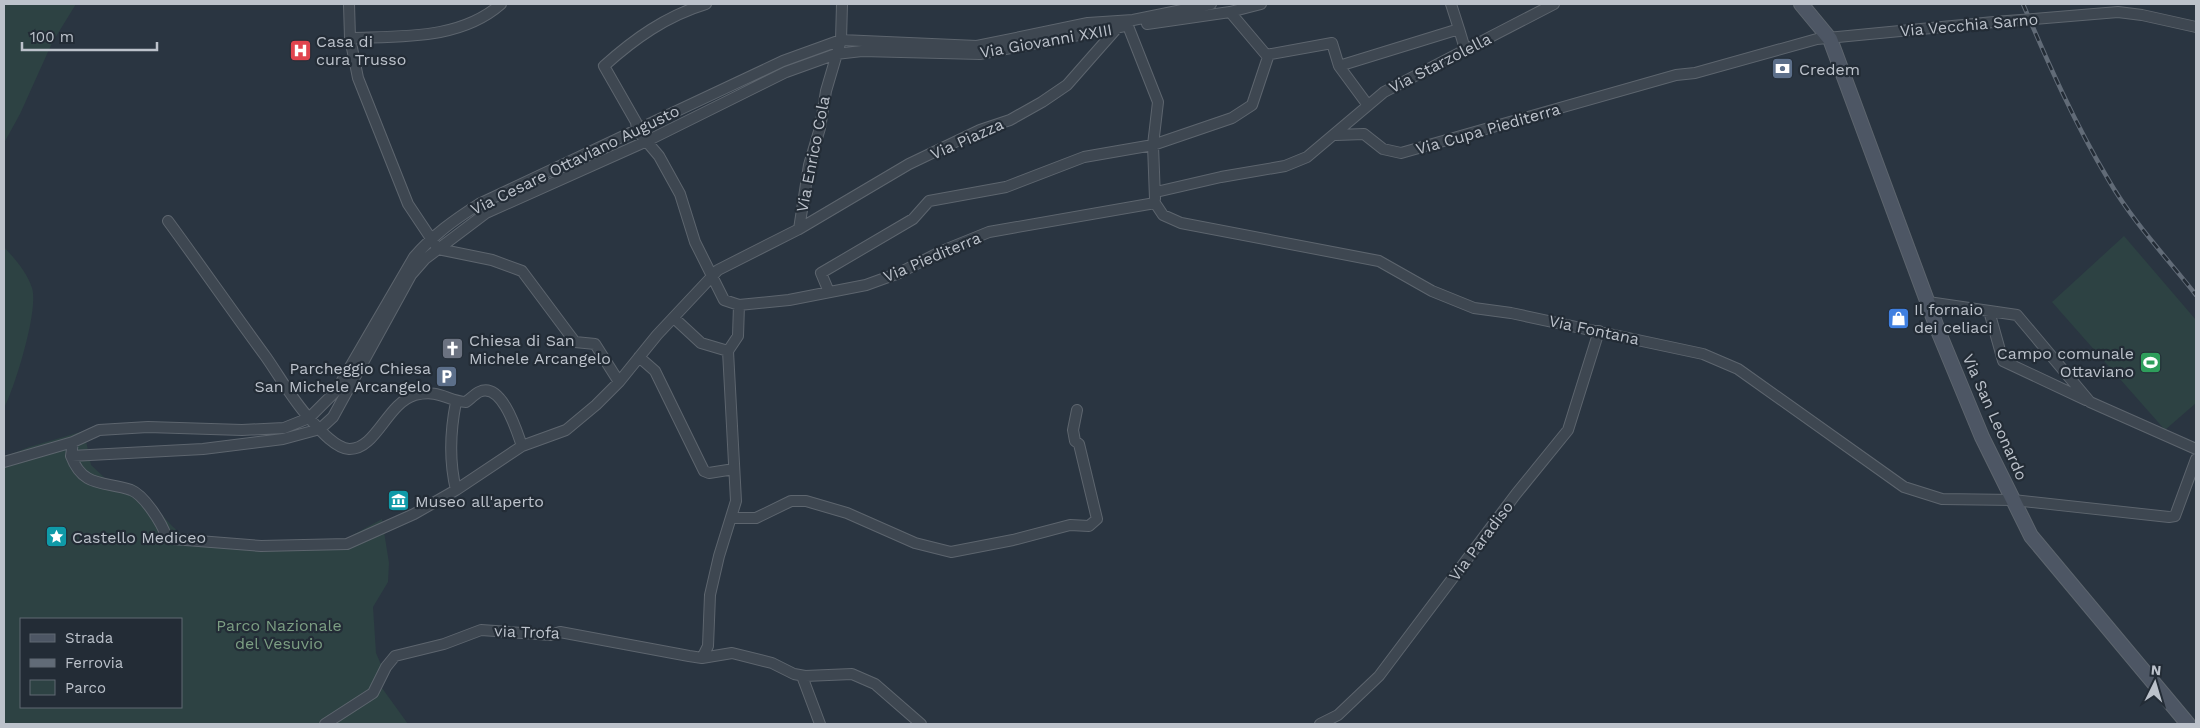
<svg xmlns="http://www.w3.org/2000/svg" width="2200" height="728" font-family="'Work Sans',sans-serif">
	<rect width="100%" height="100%" fill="#2a3541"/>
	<path fill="#2d4243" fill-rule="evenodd" d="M4 4H76L52 43 20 114 4 143Z
		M2124 236 2196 320V403L2165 430 2052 302Z
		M4 247C15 259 27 272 32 288 39 309 15 387 4 408Z
		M84 431 91 465 107 480 135 485 172 526 185 537 270 544 299 539 342 541 382 519 389 563 388 582 373 607 376 653 383 669 382 688 408 724H4V457L29 447ZM21 619H181V707H21Z"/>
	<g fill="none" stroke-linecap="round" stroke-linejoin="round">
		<defs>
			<path id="minor" d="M349 4 350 38 358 78 408 204 438 249 492 260 522 271 575 342 595 344 619 382
				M706 4C666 16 634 39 604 66L636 122 637 130 659 156 680 194 695 242 724 300 739 305 789 300 866 285 899 273 942 251 989 232 1155 203
				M2034 19 2118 12 2142 15 2196 27
				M1147 24 1230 12 1261 4
				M1128 26 1158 102 1153 145 1155 199
				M1459 29 1465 49
				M350 38C402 36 460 40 501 4
				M1266 55 1332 43 1339 66
				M1367 104 1339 66 1459 29 1451 4
				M1336 135 1364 134 1383 149 1401 153 1676 75 1695 73 1817 39 1994 22
				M1156 192 1221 177 1285 166 1307 157 1384 92 1554 4
				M1155 203 1163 215 1181 223 1379 261 1432 291 1474 308 1511 313 1703 354 1738 369 1904 487 1942 499 2013 500 2169 517 2175 516 2196 459
				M168 221C201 266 233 312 266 357 280 377 293 401 310 419 319 429 335 448 349 449 376 450 387 403 415 395 440 389 447 401 466 402 470 399 475 394 479 392 502 381 517 432 522 446
				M799 229 909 164 980 130 1010 120 1042 102 1067 85 1118 27
				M829 292 821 273 913 219 929 201 1006 187 1084 157 1153 145 1232 118 1252 105 1268 57 1230 12
				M1928 302 2017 315 2090 402 2196 449
				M1989 311 2003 361 2086 400
				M674 318 701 343 728 351
				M639 357 655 371 704 471 709 473 734 469
				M73 442 71 456 203 449 283 439 320 429 333 417 411 275 425 259 486 213 647 141 786 72 836 54 862 51 980 54 1125 26
				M71 456C83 488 104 481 131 490 144 495 162 523 166 536L173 539 261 546 347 544 414 514 456 490 522 446 566 430 596 405 619 382 657 335 718 270 799 229 809 165 820 128 826 91 841 40 842 4
				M4 462 73 442 99 430 148 427 242 430 284 428 309 418 336 391 414 257C433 235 454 220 479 204L783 61 841 40 977 46 1088 23 1133 20 1211 4
				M456 490C449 461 450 432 456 402
				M731 518H756L791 501H806L847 513 915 543 951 552 1013 540 1070 525 1089 526 1097 519 1079 444 1075 441 1073 430 1077 410
				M702 658 708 646 710 595 719 556 736 501 728 351 738 336 739 305
				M802 676 820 724
				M325 724 373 693 386 667 395 656 444 644 481 630 551 635 560 632 689 656 702 658 732 653 772 663 794 674 805 676 852 674 875 684 921 724
				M1320 724 1338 715 1379 676 1516 494 1568 430 1599 331"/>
			<path id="secondary" d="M1801 4 1830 39 1939 333 1982 437 2031 536 2188 724"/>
		</defs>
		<use href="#minor" stroke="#5d656e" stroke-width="12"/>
		<use href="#secondary" stroke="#5d656e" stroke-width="16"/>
		<use href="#minor" stroke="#3e4751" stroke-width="10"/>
		<use href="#secondary" stroke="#4d5664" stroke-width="14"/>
		<defs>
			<path id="rail" d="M2023 4C2048 63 2075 124 2108 179 2132 221 2167 258 2196 295"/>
		</defs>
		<use href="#rail" stroke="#616b77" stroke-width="4.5"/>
		<use href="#rail" stroke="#232c36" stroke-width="2.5" stroke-dasharray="8" stroke-linecap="butt"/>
		<defs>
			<path id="minor-bridge" d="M1994 22 2034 19"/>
		</defs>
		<use href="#minor-bridge" stroke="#5d656e" stroke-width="12" stroke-linecap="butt"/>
		<use href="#minor-bridge" stroke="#3e4751" stroke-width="10"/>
	</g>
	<defs>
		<symbol id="hospital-square" viewBox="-11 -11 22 22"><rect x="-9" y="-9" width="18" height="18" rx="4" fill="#e0444e" stroke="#232c36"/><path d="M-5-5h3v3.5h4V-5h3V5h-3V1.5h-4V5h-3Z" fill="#fff"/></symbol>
		<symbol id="bank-square" viewBox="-11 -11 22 22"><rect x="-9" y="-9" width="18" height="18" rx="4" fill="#5c6f8a" stroke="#232c36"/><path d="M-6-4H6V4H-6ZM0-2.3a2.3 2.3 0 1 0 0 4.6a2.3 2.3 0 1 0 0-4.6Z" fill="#fff"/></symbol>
		<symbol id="shop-square" viewBox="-11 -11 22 22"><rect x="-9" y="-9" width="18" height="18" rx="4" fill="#3f7fe0" stroke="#232c36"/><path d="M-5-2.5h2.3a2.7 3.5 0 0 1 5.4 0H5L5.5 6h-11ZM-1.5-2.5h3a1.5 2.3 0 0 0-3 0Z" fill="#fff"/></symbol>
		<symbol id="church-square" viewBox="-11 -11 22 22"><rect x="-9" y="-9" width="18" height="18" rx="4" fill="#6b7280" stroke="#232c36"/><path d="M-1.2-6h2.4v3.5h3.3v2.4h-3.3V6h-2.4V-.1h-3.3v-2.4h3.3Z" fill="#fff"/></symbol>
		<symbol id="stadium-square" viewBox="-11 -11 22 22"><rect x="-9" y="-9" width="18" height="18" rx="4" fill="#2e9e5b" stroke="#232c36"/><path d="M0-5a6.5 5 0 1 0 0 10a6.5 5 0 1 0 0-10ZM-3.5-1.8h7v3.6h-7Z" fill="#fff"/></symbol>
		<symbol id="parking-square" viewBox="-11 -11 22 22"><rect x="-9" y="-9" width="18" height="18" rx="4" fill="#5c6f8a" stroke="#232c36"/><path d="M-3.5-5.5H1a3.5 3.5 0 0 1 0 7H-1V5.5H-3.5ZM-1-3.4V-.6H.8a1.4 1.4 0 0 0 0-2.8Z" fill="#fff"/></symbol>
		<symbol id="museum-square" viewBox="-11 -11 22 22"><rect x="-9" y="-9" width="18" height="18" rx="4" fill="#0f9aa8" stroke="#232c36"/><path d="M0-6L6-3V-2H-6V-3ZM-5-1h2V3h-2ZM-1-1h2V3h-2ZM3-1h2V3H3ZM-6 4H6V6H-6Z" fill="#fff"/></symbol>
		<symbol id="sight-square" viewBox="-11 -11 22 22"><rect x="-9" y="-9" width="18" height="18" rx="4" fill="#0f9aa8" stroke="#232c36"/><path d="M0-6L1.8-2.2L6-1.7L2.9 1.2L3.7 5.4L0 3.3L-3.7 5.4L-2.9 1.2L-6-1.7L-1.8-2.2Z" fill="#fff"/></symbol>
	</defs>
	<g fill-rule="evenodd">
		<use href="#hospital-square" x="288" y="38" width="25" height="25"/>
		<use href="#bank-square" x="1770" y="56" width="25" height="25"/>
		<use href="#shop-square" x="1886" y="306" width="25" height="25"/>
		<use href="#church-square" x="440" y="336" width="25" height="25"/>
		<use href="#stadium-square" x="2138" y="350" width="25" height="25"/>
		<use href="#parking-square" x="434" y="364" width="25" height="25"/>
		<use href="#museum-square" x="386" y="488" width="25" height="25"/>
		<use href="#sight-square" x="44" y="524" width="25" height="25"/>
	</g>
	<g text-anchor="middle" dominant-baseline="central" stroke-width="4.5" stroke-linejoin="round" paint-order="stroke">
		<g font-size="16" fill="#bcc2cb" stroke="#232c36">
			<text transform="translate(1969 25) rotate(-5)">Via Vecchia Sarno</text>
			<text transform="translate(1046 41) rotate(-10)">Via Giovanni XXIII</text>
			<text transform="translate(1440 63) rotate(-27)">Via Starzolella</text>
			<text transform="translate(1488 129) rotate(-16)">Via Cupa Piediterra</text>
			<text transform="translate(967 139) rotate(-24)">Via Piazza</text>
			<text transform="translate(813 154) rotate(-79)">Via Enrico Cola</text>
			<text transform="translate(575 160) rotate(-26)">Via Cesare Ottaviano Augusto</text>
			<text transform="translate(932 257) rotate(-23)">Via Piediterra</text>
			<text transform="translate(1594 330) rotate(12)">Via Fontana</text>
			<text transform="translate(1995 417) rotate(66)">Via San Leonardo</text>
			<text transform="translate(1481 541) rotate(-53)">Via Paradiso</text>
			<text transform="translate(527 632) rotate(2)">via Trofa</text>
		</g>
		<g font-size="16" fill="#bcc2cb" stroke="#232c36" text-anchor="start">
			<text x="316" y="41">Casa di<tspan x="316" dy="18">cura Trusso</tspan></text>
			<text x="1799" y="69">Credem</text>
			<text x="1914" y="309">Il fornaio<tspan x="1914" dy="18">dei celiaci</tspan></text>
			<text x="469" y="340">Chiesa di San<tspan x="469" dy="18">Michele Arcangelo</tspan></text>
			<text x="2134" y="353" text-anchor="end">Campo comunale<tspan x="2134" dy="18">Ottaviano</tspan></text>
			<text x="431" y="368" text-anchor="end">Parcheggio Chiesa<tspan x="431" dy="18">San Michele Arcangelo</tspan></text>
			<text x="415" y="501">Museo all'aperto</text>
			<text x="72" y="537">Castello Mediceo</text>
		</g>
		<g font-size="16" fill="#7c9e83" stroke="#232c36">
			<text x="279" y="625">Parco Nazionale<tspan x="279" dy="18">del Vesuvio</tspan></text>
		</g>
	</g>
	<rect width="2200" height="728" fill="none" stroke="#bcc2cb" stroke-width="10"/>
	<rect x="20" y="618" width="162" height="90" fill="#232c36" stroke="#606872"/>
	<rect x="30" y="634" width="25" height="8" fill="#4d5664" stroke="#606872"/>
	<text x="65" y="643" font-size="15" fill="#bcc2cb">Strada</text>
	<rect x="30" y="659" width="25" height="8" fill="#616b77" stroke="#606872"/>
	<text x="65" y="668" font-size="15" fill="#bcc2cb">Ferrovia</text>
	<rect x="30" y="680" width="25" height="15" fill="#2d4243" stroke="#606872"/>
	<text x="65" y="693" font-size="15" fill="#bcc2cb">Parco</text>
	<g transform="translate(2155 683) rotate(5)" stroke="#232c36" stroke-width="4" paint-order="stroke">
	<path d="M0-4L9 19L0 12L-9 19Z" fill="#bcc2cb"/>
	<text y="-8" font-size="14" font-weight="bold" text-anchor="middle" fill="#bcc2cb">N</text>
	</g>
	<path d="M22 42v8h135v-8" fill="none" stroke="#bcc2cb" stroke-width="2.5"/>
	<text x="30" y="42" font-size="15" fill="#bcc2cb" stroke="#232c36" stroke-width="4" paint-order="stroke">100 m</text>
</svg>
